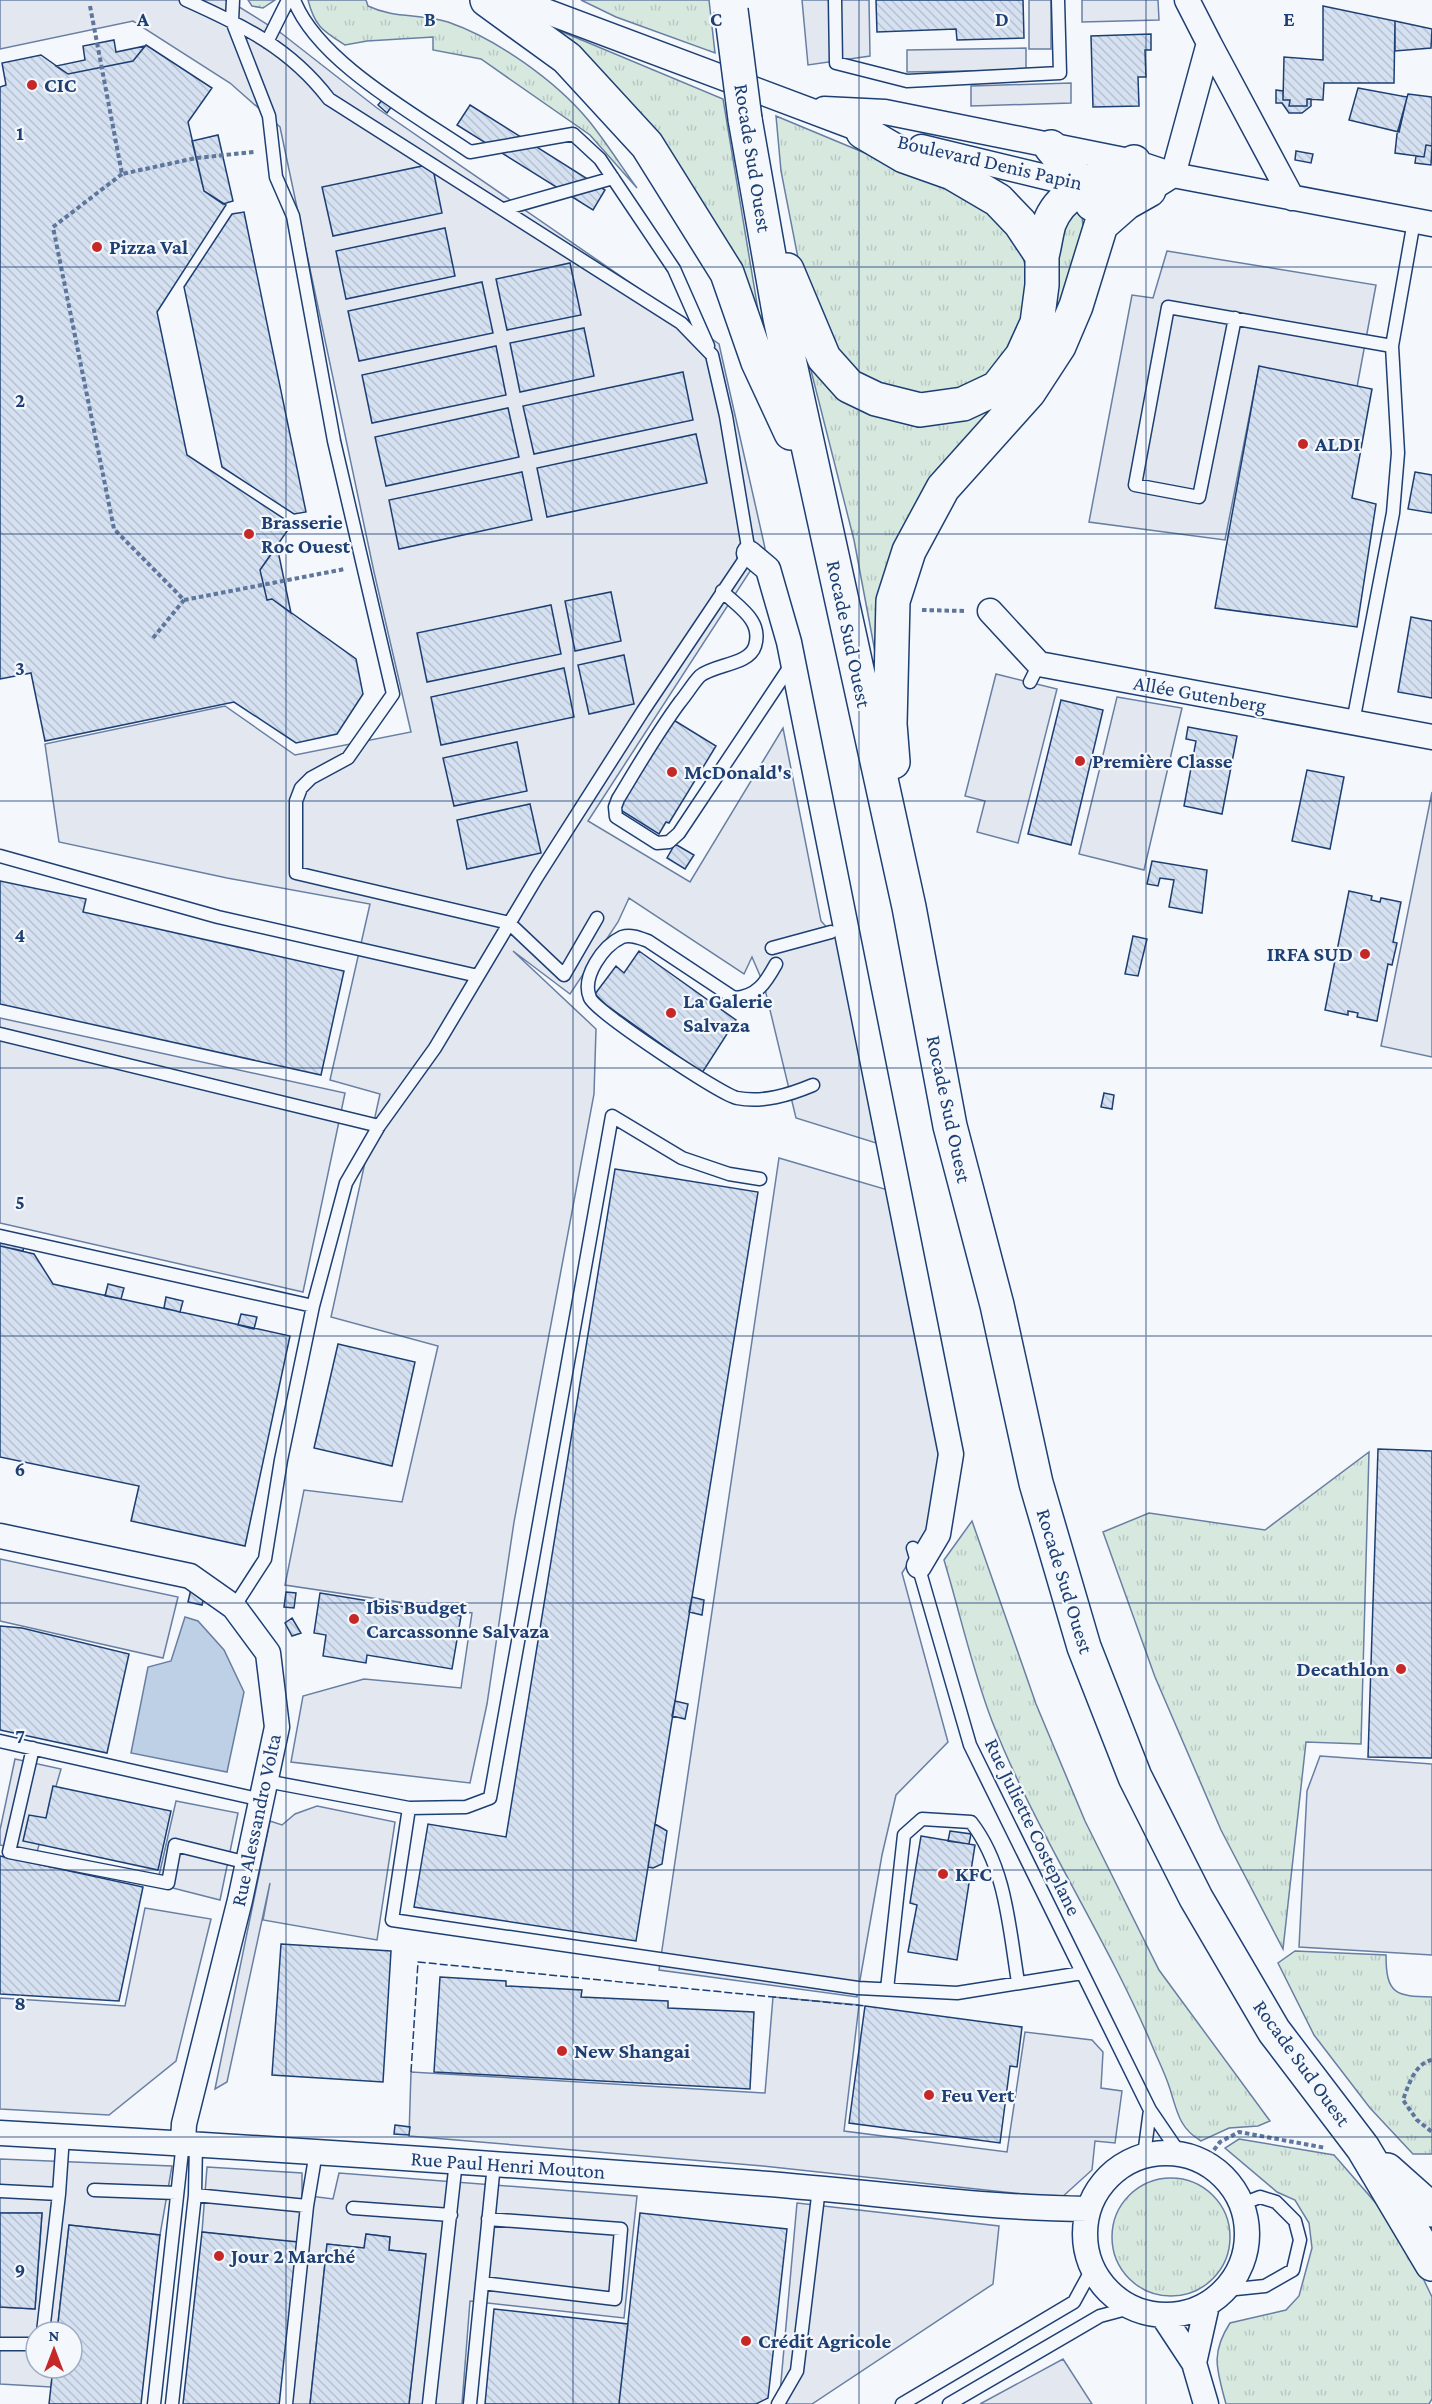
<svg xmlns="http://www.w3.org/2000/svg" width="1432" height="2404" font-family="'Crimson Pro',serif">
	<defs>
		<pattern id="grass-tufts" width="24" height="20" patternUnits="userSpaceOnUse" patternTransform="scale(1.5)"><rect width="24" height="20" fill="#d7e8df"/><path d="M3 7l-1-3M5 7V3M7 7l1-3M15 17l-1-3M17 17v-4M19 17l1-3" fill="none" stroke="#b8c8c3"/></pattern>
		<pattern id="building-back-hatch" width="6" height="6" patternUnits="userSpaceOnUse" patternTransform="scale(1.5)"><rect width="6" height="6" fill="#d5e0f0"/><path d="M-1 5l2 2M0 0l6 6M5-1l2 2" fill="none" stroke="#b6c1d1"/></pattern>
	</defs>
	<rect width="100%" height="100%" fill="#f4f7fb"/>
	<path fill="url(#grass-tufts)" stroke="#687fa3" stroke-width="1.5" d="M248 0H275L263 8 252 6Z
		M308 0H366L368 6C395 19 420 13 448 22 497 39 556 81 589 121 606 142 621 166 637 188L590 135 481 59 433 50V37L367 41 345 45C323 31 315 27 308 0Z
		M581 0H709L715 53 616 17Z
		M529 18 723 99 762 334 723 242Z
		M776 116 949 188 992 211 1020 245 1030 285 1027 326 987 380 928 402 862 380 838 357 809 296 798 258 781 171Z
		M1081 208 1085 243 1052 338 941 479 882 689 854 540 802 335 860 407 1003 396 1060 227Z
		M1369 1452 1361 1744 1306 1742 1283 1949 1221 1830 1155 1677 1103 1532 1149 1513 1265 1530Z
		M972 1521 1036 1704 1085 1821 1159 1970 1270 2121 1258 2126 1229 2128 1201 2141C1179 2128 1177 2111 1170 2089 1165 2073 1157 2058 1151 2043 1104 1933 1036 1833 992 1721 972 1669 960 1613 944 1560Z
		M1295 1951 1386 1955C1386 1995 1396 1996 1432 1997V2154H1413L1370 2108 1314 2035 1278 1963Z
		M1239 2139 1334 2155 1381 2209 1421 2274 1432 2297V2399L1429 2404H1226C1217 2370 1210 2354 1230 2323L1286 2310 1299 2296 1312 2248 1309 2223 1295 2200 1277 2192 1225 2148Z
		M1112 2237a59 59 0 1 1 118 0a59 59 0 1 1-118 0Z"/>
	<path fill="#e3e8f0" stroke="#687fa3" stroke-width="1.5" d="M0 0H228L281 33 377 108 719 344 765 548 588 821 690 882 783 728 821 921 841 943 876 1143 796 1118 764 985 752 957 744 974 629 898 618 922 570 994 513 951 596 1029 594 1094 514 1522 487 1704 470 1783 291 1762 303 1696 364 1679 461 1688 472 1613 285 1585 304 1490 402 1502 438 1346 331 1317 380 1094 330 1080 370 904 227 878 59 842 45 744 225 706 295 755 411 732 374 572 280 127 230 83 133 21 0 49Z
		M802 0H869L870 56 808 65Z
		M1029 0H1051V49H1029Z
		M1082 0H1158L1159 20 1082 22Z
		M1026 48V70L907 72V50Z
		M1071 83V103L971 106V86Z
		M1167 251 1376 285 1357 387 1259 367 1225 540 1089 522 1132 295 1153 298Z
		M996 674 1057 689 1018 843 977 832 985 801 965 796Z
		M1117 697 1182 708 1144 870 1079 854Z
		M1432 792V1057L1381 1046Z
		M0 1018 345 1093 303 1292 0 1223Z
		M779 1158 888 1190 939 1449 931 1529 902 1573 948 1742 896 1795 882 1855 857 1997 659 1970Z
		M0 1559 178 1597 163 1658 0 1621Z
		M1320 1756 1432 1764V1955L1299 1947 1307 1791Z
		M15 1759 61 1769 37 1852 0 1845V1830Z
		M176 1801 238 1813 220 1900 157 1884Z
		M317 1806 395 1822 377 1940 263 1920 270 1883 227 2082 215 2089 270 1821 282 1825 295 1814Z
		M145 1908 211 1919 176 2061 109 2115 0 2109V1998L125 2006Z
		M773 1997 859 2005 844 2131 1007 2152 1025 2032 1092 2040 1103 2052 1101 2088 1122 2091 1115 2143 1095 2141 1092 2170 1061 2198 763 2166 409 2136 411 2072 765 2093Z
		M0 2159 172 2166 160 2235 69 2225 57 2332H36V2368H53L51 2387 0 2384V2307L35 2309 42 2213H0Z
		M207 2167 302 2173V2195L333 2199 339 2173 637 2196 624 2318 470 2301 462 2404H409L425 2254 389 2250 390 2237 366 2234 364 2248 327 2244 310 2404H280L298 2243 202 2232Z
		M797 2203 999 2226 993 2284 812 2404H779Z
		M1063 2359 1092 2404H980Z"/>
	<path fill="#bed0e5" stroke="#687fa3" stroke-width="1.5" d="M185 1617 198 1621 224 1650 244 1692 227 1772 131 1753 148 1667 171 1661Z"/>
	<path fill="url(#building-back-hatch)" stroke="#1d3f73" stroke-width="1.5" d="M876 0H1023L1024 38 957 40 956 29 877 32Z
		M1323 6 1395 21 1394 83H1324L1323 100 1307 99V106H1289L1290 100H1283L1284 57 1323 60Z
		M1395 21 1432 29 1431 48 1395 51Z
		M1151 34V50H1145L1146 77H1138L1139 106 1093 107 1091 36Z
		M114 40 116 52 145 46 133 61 68 74 56 66 85 60 83 46Z
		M146 45 212 88 188 122 204 191 226 205 157 312 187 455 292 524 260 570 267 600 272 599 356 659 363 694 337 734 296 743 234 702 45 741 31 673 0 679V87L6 85 2 63 41 55 68 74 133 61Z
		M1358 88 1407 97 1399 132 1349 120Z
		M1276 90 1283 91V100H1290L1289 106H1307V99H1311V106L1302 113H1289L1282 103H1276Z
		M1408 94 1432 97V146L1426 145 1424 157 1395 153 1397 134Z
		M383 99 392 106 387 113 378 105Z
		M470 105 605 190 593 210 457 125Z
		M218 135 233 201 223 204 204 191 192 141Z
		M1426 145 1432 146 1431 165 1415 163 1416 156 1424 157Z
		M1296 151 1313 154 1311 163 1295 160Z
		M432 164 442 213 333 236 322 187Z
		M244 212 306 512 294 514 222 467 184 287 232 214Z
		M445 228 455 276 346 299 336 251Z
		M570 263 581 315 507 330 496 279Z
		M482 282 493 333 359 361 348 311Z
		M584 328 594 376 520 392 510 343Z
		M496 346 506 395 372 423 362 375Z
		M1259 366 1372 389 1352 498 1376 504 1357 627 1215 608Z
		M683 372 693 420 534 454 523 406Z
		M508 408 519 457 386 486 375 437Z
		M696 434 707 483 547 517 537 468Z
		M522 472 532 520 399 549 389 500Z
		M1415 472 1432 475V513L1408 509Z
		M277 546 291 613 272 599 267 600 260 570Z
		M611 592 621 641 575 651 565 601Z
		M551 605 561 654 427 682 417 633Z
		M1411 617 1432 621V698L1398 692Z
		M624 655 634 704 589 714 578 665Z
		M564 668 574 717 441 745 431 697Z
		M1061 700 1103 710 1071 845 1028 834Z
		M672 719 716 746 669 823 666 822 659 834 619 809Z
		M1188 727 1237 736 1222 814 1184 806 1196 741 1186 739Z
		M517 742 527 791 454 806 443 758Z
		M1307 770 1344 777 1330 849 1292 841Z
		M530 804 541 853 467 869 457 820Z
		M675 844 694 855 685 869 667 858Z
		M1152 861 1207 870 1202 913 1169 907 1174 880 1160 878 1158 886 1147 884Z
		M0 881 86 899 83 912 344 971 321 1075 0 1004Z
		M1349 891 1372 896 1371 900 1380 902 1381 898 1401 902 1393 942 1397 943 1392 965 1388 964 1377 1021 1357 1017 1358 1013 1348 1011V1015L1325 1010Z
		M1133 936 1147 939 1138 976 1125 974Z
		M639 951 736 1020 702 1073 606 1005 595 994 616 966 624 973Z
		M1104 1093 1114 1095 1112 1109 1101 1107Z
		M615 1169 758 1192 636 1941 414 1907 428 1824 506 1837Z
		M0 1234 25 1240 23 1251 0 1246Z
		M0 1246 34 1254 53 1284 290 1336 245 1546 131 1521 139 1486 0 1457Z
		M108 1284 124 1288 121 1299 105 1296Z
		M166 1297 183 1301 180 1312 164 1308Z
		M241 1314 257 1317 254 1329 238 1325Z
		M338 1344 415 1362 392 1466 314 1448Z
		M1378 1449 1432 1451V1758L1368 1757Z
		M191 1589 205 1592 202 1605 188 1602Z
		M286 1592 296 1593 294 1608 284 1607Z
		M320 1593 461 1616 452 1669 367 1655 366 1663 323 1656 326 1635 314 1633Z
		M692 1597 704 1600 702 1615 689 1612Z
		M292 1618 301 1633 292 1636 285 1623Z
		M0 1626 22 1628 129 1654 107 1753 0 1730Z
		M675 1701 688 1704 685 1719 672 1716Z
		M53 1786 171 1811 158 1870 23 1841 29 1815 46 1818Z
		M655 1824 667 1831 662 1864 653 1868 648 1867Z
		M950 1831 971 1834 969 1844 948 1841Z
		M921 1836 975 1845 957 1960 908 1952 917 1905 910 1903Z
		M0 1856 143 1887 119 2001 0 1994Z
		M281 1944 391 1951 383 2082 272 2075Z
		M440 1977 506 1981V1986L582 1990 581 1997 668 2001V2008L754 2012 750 2089 434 2072Z
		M865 2006 1022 2027 1017 2067 1010 2066 1000 2143 849 2123Z
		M395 2125 410 2127 409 2135 394 2134Z
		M0 2213H42L35 2309 0 2307Z
		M640 2213 787 2229 768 2398 756 2404H619Z
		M69 2225 160 2235 141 2404H49L53 2368H72V2332H57Z
		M202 2232 298 2242 280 2404H183Z
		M366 2234 390 2237 389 2250 426 2254 409 2404H310L327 2244 364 2248Z
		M494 2309 628 2324 619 2404H485Z"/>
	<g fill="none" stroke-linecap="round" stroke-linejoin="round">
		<defs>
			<path id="lane" d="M186 0C244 26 290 48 329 99L681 323 712 355 726 416 749 553 643 711 537 877 435 1048 379 1126 346 1183 313 1306 281 1460 265 1559 234 1607
				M233 0 232 21 269 116 276 177 293 216 334 441 393 694 348 758 311 778 301 788 296 801V873L509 923 564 975 597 918
				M294 0C318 62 416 115 470 152L573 134 600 159 674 269 708 346
				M835 0 836 63 907 81 1060 73 1058 0
				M267 42 288 0
				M504 209 613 178
				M1235 318 1199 497 1135 485 1168 307 1392 346
				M722 591C738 607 763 620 755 646 749 665 715 664 700 676 693 683 687 694 680 702 657 733 638 766 618 799L615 807 616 817 657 843 669 842 679 833 793 662
				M1030 682 1039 664
				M1353 722 1393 513 1398 453 1392 346 1414 221
				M0 856 218 917 478 976
				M772 948 831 932
				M776 964C766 982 757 997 734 998L648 941C640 938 631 934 622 937 603 946 581 977 590 998 596 1012 720 1094 737 1098 763 1103 789 1095 813 1085
				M0 1034 379 1126
				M760 1179 729 1174 682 1158 612 1116 490 1798 466 1807 409 1808 392 1920 858 1988 957 1993 1082 1973
				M0 1236 313 1306
				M913 1548 970 1745 1150 2110 1180 2154
				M0 1741 262 1800
				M33 1748 9 1852 168 1883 175 1845 248 1863
				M266 1781 409 1808
				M887 1989 904 1835 922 1819 971 1822C1006 1867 1009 1927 1018 1982
				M1144 2155 1150 2110
				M94 2190 176 2193
				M0 2191 59 2194 63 2136
				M195 2195 307 2206 286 2404
				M307 2206 316 2152
				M353 2208 451 2215
				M482 2283 615 2299 621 2229 488 2219
				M1226 2290 1265 2286 1293 2270 1300 2240 1295 2221 1276 2202 1260 2197 1242 2204
				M43 2332 59 2194
				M0 2344H36
				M154 2404 183 2142
				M172 2404 195 2195 196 2143
				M429 2404 456 2161
				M470 2404 494 2164
				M778 2404 797 2371 819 2188
				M902 2404 1074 2302 1092 2269
				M949 2404 1100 2316 1130 2308"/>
			<path id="street" d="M516 0 878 136
				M1209 43 1292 198
				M824 109 885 112 1134 162 1173 175 1432 224
				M921 147 1083 186 1149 190 1173 175
				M1173 175 1209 43 1187 0
				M749 553 768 569 789 642 951 1454 938 1534 919 1566
				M990 611 1039 664 1432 737
				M0 1536 190 1576 234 1607 268 1653 277 1727 240 1900 184 2124 183 2142
				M0 2133C252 2147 503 2164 755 2183 866 2191 976 2208 1088 2209
				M1085 2234a81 81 0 1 1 162 0a81 81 0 1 1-162 0Z
				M1163 2316 1194 2363 1206 2404
				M1194 2363 1207 2305"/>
			<path id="primary" d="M487 0 567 58 647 145 727 273 758 362 791 433
				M745 119 780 318 909 907 950 1126 997 1305 1036 1483 1084 1647 1135 1777 1196 1898 1274 2031 1363 2148 1432 2264
				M1051 147 1083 186 1092 204
				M1042 256C1045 245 1046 234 1049 224 1061 189 1104 176 1134 162
				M787 270 824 358 849 386 876 399 920 410 963 404 997 388 1022 356 1037 323 1042 285V256L1020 223 998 200 952 173 904 156 863 132
				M893 762 890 724 893 601 909 551 943 488 1029 392 1059 346 1076 306 1101 225 1126 203 1149 190
				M1387 2170 1432 2210"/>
		</defs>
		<use href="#lane" stroke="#1d3f73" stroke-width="15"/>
		<use href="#street" stroke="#1d3f73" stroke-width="27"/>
		<use href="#primary" stroke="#1d3f73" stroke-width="36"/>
		<path stroke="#5e769c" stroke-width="4" stroke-dasharray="4.5 3" stroke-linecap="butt" d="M90 6 122 174 196 158 254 152
			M122 174 53 227 114 529 184 600 345 569
			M922 610 965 611
			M153 638 184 600
			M1432 2060C1415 2063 1408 2086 1403 2100L1417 2120 1432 2132
			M1205 2162 1220 2142 1239 2132 1326 2148"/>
		<use href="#lane" stroke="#f4f7fb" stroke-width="12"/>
		<use href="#street" stroke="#f4f7fb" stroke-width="24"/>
		<use href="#primary" stroke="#f4f7fb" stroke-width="33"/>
		<defs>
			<path id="primary-bridge" d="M731 10 745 119"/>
		</defs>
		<use href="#primary-bridge" stroke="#1d3f73" stroke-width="36" stroke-linecap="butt"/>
		<use href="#primary-bridge" stroke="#f4f7fb" stroke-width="33"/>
		<path stroke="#1d3f73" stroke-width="1.5" stroke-dasharray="8 3" stroke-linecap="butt" d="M411 2072 418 1962 865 2006"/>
	</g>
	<path fill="none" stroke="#1d3f73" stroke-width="1.5" stroke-opacity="0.55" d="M286 0V2404M573 0V2404M859 0V2404M1146 0V2404M0 267H1432M0 534H1432M0 801H1432M0 1068H1432M0 1336H1432M0 1603H1432M0 1870H1432M0 2137H1432"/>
	<g fill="#c62828" stroke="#f4f7fb" stroke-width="2">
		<circle cx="32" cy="85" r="6"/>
		<circle cx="97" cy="247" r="6"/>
		<circle cx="1303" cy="444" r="6"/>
		<circle cx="249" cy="534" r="6"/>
		<circle cx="1080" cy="761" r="6"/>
		<circle cx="672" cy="772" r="6"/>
		<circle cx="1365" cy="954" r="6"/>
		<circle cx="671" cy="1013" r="6"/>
		<circle cx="354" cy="1619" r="6"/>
		<circle cx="1401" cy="1669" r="6"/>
		<circle cx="943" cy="1874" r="6"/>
		<circle cx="562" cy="2051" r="6"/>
		<circle cx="929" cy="2095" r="6"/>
		<circle cx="219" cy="2256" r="6"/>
		<circle cx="746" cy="2341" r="6"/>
	</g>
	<g text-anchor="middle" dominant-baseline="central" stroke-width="4.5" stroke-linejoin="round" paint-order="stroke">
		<g font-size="21" font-weight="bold" fill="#1d3f73" stroke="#f4f7fb" text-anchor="start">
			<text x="44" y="85">CIC</text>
			<text x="109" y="247">Pizza Val</text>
			<text x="1315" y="444">ALDI</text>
			<text x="261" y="522">Brasserie<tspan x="261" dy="24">Roc Ouest</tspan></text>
			<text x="1092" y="761">Première Classe</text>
			<text x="684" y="772">McDonald's</text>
			<text x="1353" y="954" text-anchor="end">IRFA SUD</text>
			<text x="683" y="1001">La Galerie<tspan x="683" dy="24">Salvaza</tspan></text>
			<text x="366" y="1607">Ibis Budget<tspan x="366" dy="24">Carcassonne Salvaza</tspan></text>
			<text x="1389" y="1669" text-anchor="end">Decathlon</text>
			<text x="955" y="1874">KFC</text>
			<text x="574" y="2051">New Shangai</text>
			<text x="941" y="2095">Feu Vert</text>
			<text x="231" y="2256">Jour 2 Marché</text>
			<text x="758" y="2341">Crédit Agricole</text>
		</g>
		<g font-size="21" fill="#1d3f73" stroke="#f4f7fb">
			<text transform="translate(753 158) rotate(81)">Rocade Sud Ouest</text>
			<text transform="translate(990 162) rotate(13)">Boulevard Denis Papin</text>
			<text transform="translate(849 634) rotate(78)">Rocade Sud Ouest</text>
			<text transform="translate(1200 694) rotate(10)">Allée Gutenberg</text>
			<text transform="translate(949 1109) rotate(78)">Rocade Sud Ouest</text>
			<text transform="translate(1065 1581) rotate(73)">Rocade Sud Ouest</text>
			<text transform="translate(256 1820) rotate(-78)">Rue Alessandro Volta</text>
			<text transform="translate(1033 1827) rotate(64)">Rue Juliette Costeplane</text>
			<text transform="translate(1302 2063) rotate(54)">Rocade Sud Ouest</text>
			<text transform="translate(508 2165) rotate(4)">Rue Paul Henri Mouton</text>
		</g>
	</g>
	<g font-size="20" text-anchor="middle" font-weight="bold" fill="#1d3f73" stroke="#f4f7fb" stroke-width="4.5" stroke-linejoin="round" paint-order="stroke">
		<text x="143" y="26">A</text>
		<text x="430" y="26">B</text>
		<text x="716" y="26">C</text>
		<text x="1002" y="26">D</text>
		<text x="1289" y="26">E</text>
		<text x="20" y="140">1</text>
		<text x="20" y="407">2</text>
		<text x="20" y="675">3</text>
		<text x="20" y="942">4</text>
		<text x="20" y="1209">5</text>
		<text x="20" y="1476">6</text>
		<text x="20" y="1743">7</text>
		<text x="20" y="2010">8</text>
		<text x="20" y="2277">9</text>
	</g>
	<g transform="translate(54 2350)"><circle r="28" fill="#f4f7fb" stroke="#9eadc5" stroke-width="1.5"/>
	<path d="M0-4.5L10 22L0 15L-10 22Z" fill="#c62828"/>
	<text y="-9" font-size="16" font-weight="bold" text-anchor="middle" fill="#1d3f73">N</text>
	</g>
</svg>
